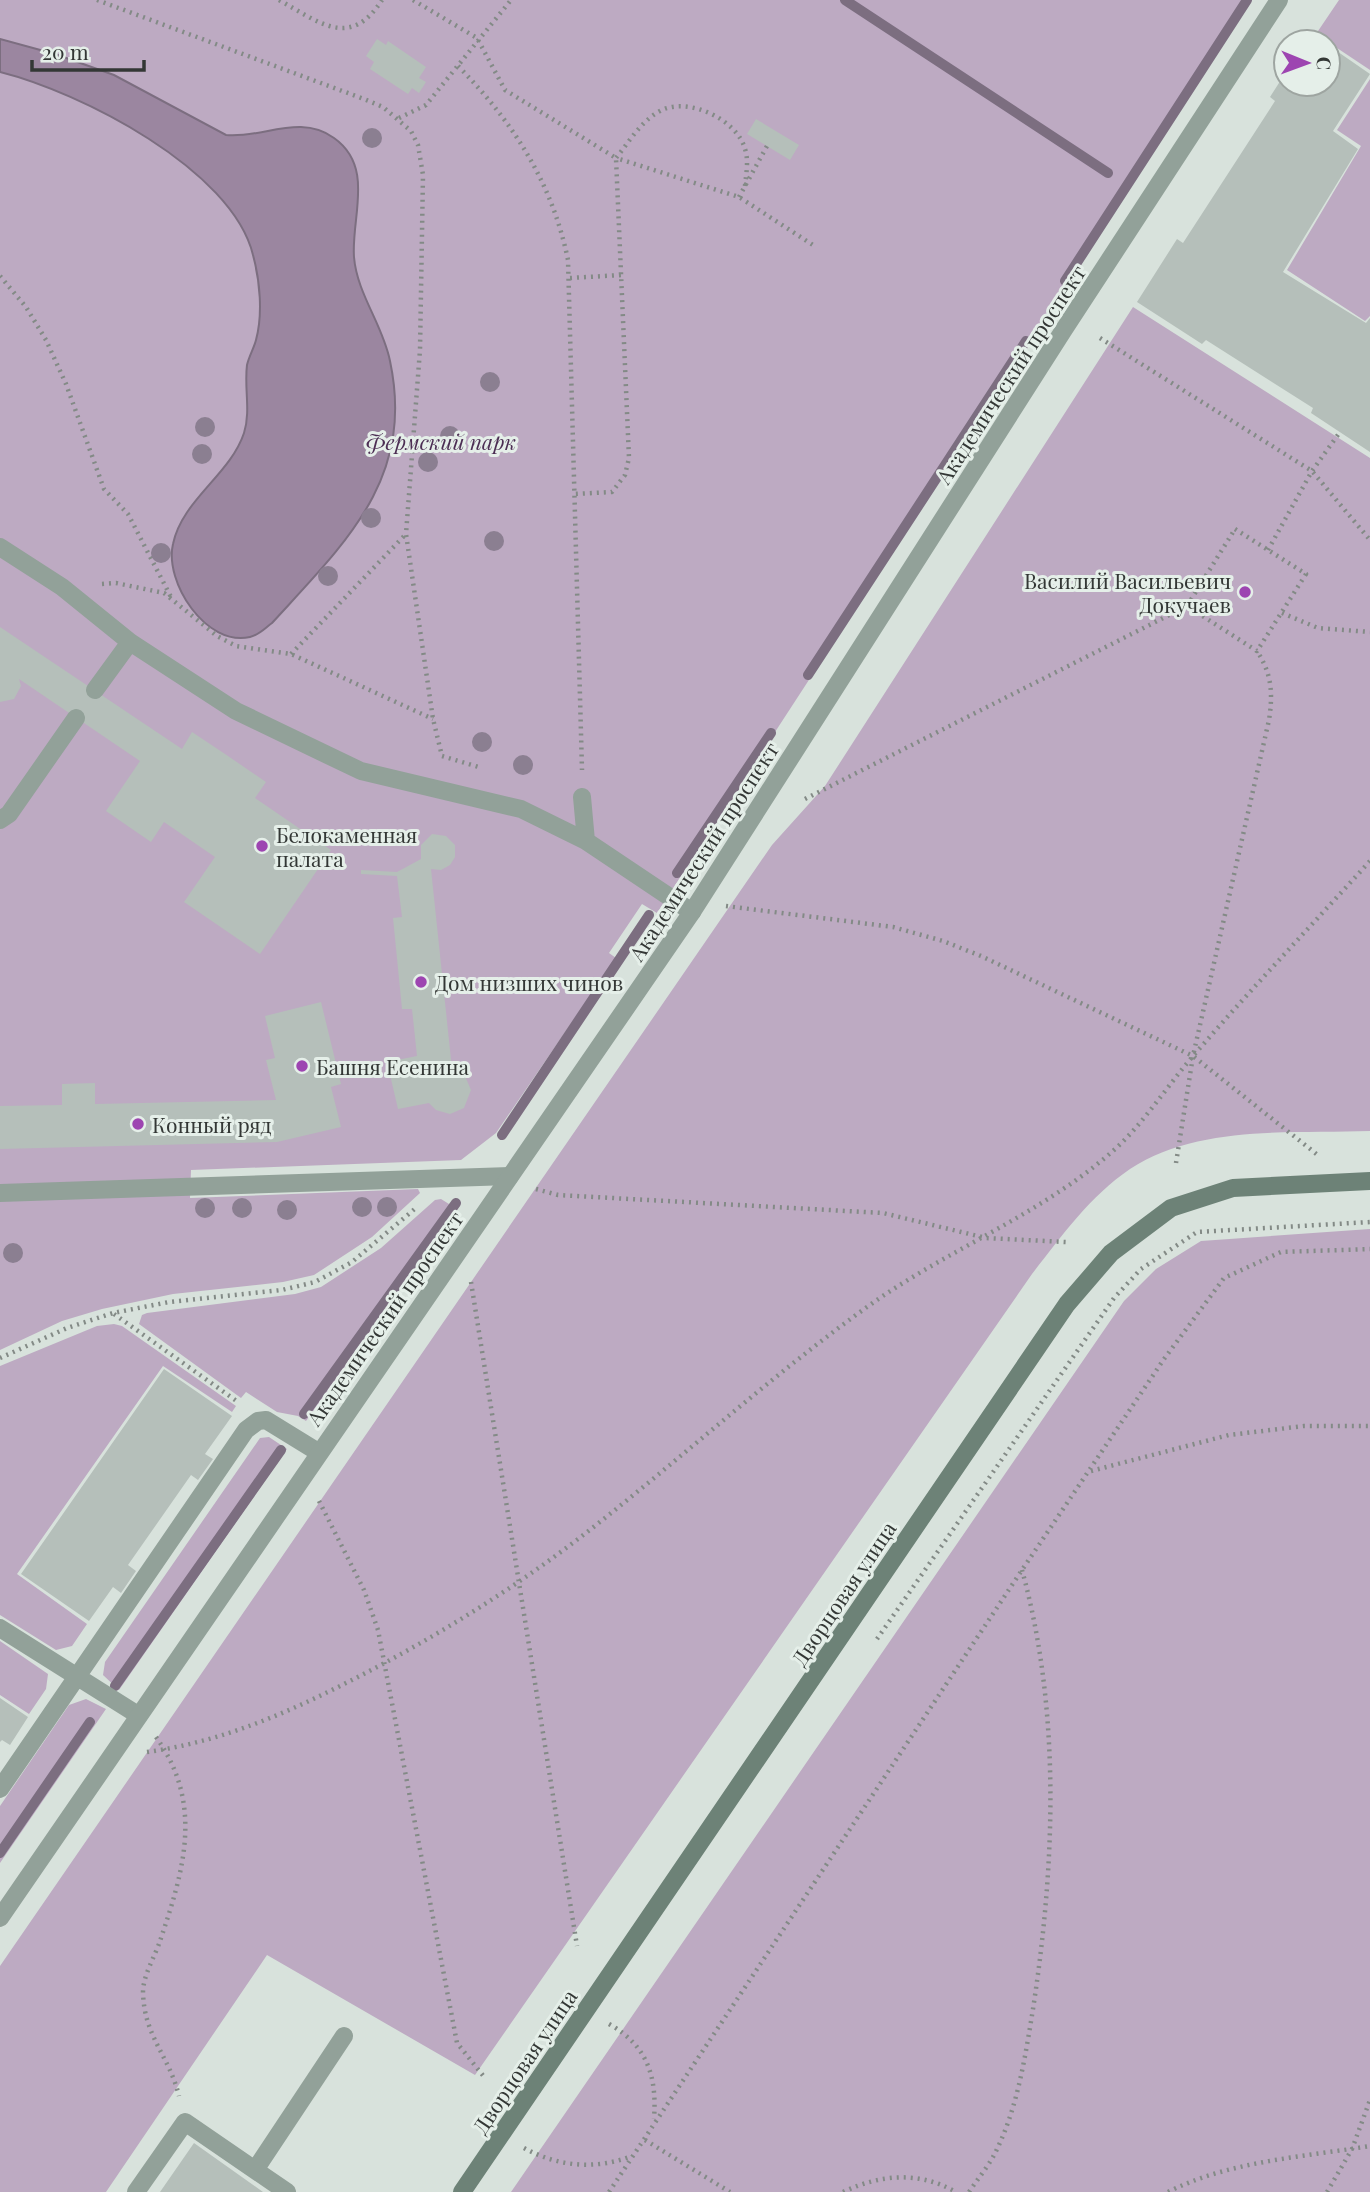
<svg xmlns="http://www.w3.org/2000/svg" width="1370" height="2192" font-family="'Playfair Display',serif">
	<rect width="100%" height="100%" fill="#d8e2dc"/>
	<path fill="#bdaac2" d="M0 0H1252L657 913 642 904 609 953 616 958 496 1133 461 1160 191 1170 190 1198 418 1189 420 1193 372 1237 314 1275 283 1282 173 1294 102 1309 62 1321 0 1350Z
		M1339 0H1370V70L1316 34Z
		M1370 79V316L1365 321 1287 270 1361 146 1337 130Z
		M1133 307 1370 458V1131C1292 1134 1199 1124 1130 1169 1090 1196 1061 1237 1032 1274L475 2075 267 1955 106 2192H0V1966L772 845 825 786Z
		M441 1199 457 1209 306 1421 298 1416 277 1412 246 1392 241 1398 139 1324 142 1315 147 1313 295 1294 321 1287 381 1248 435 1200Z
		M1370 1229V2192H511L1124 1301 1156 1269 1201 1241Z
		M114 1324 122 1326 236 1406 232 1412 163 1366 17 1574 87 1624 72 1646 56 1650 0 1615V1366L97 1326Z
		M269 1437 287 1449 119 1690 103 1675 105 1662 260 1438Z
		M0 1641 48 1674 46 1689 29 1714 0 1695Z
		M86 1699 106 1709 0 1863V1806L69 1705Z"/>
	<path fill="#9b86a0" stroke="#7c6e80" stroke-width="2" d="M0 39 55 54 114 75 226 135C262 139 300 113 334 138 375 167 351 217 354 257 357 294 383 325 390 361 415 479 345 543 272 623 265 628 259 635 250 637 206 647 164 582 173 544 182 500 230 475 244 433 251 411 244 388 247 365 249 356 254 348 256 340 263 314 260 281 253 255 232 169 80 92 0 72Z"/>
	<g fill="none" stroke-linecap="round" stroke-linejoin="round">
		<path stroke="#7c6e80" stroke-width="10" d="M845 0 1108 173
			M1065 281 1247 0
			M808 675 1026 341
			M677 873 771 733
			M502 1135 649 915
			M304 1414 456 1203
			M115 1686 281 1450
			M0 1853 90 1722"/>
	</g>
	<path fill="#b5bfba" d="M377 39 386 45 388 41 426 67 419 78 426 82 419 93 412 88 408 94 370 69 374 62 366 56Z
		M1328 45 1370 74 1333 131 1358 149 1283 272 1366 323 1370 318V452L1311 413 1313 408 1206 340 1202 344 1137 302 1177 239 1183 243 1275 101 1270 97 1286 72V84H1328Z
		M756 119 799 145 790 160 747 134Z
		M0 627 182 749 192 732 228 756 266 782 255 798 331 850 260 954 184 902 215 857 164 822 151 842 106 811 140 761 19 679 21 686 14 699 0 702Z
		M432 834 446 836 455 845V857L450 865 441 870 431 869 452 1069 465 1076 471 1090 464 1108 450 1114 436 1110 429 1103 398 1109 387 1062 417 1056 412 1009H402L393 918 402 917 397 876 361 874V870L397 872 421 859V845Z
		M321 1002 341 1084 331 1087 341 1127 277 1142 0 1149V1106L62 1105V1084L95 1083V1104L276 1100 266 1060 275 1058 265 1016Z
		M164 1369 232 1416 205 1454 213 1459 198 1480 191 1475 128 1565 136 1571 121 1593 113 1587 89 1621 21 1574Z
		M0 1698 28 1717 10 1745 2 1740 0 1742Z
		M194 2143 263 2192H160Z"/>
	<g fill="none" stroke-linecap="round" stroke-linejoin="round">
		<path stroke="#838a86" stroke-width="4.5" stroke-dasharray="2 5" stroke-linecap="butt" d="M97 0 364 99 383 107 411 131 418 145 423 175 420 350 406 534 433 719 442 756 482 768
			M279 0C319 22 350 50 382 0
			M413 0 477 38 505 90 616 158 629 458 625 475 612 492 573 494
			M458 66C513 122 552 182 568 260L582 770
			M399 118 426 105 511 0
			M745 186C746 174 749 161 745 149 737 119 687 96 660 111 641 121 629 142 616 158L739 197 816 247
			M739 197 767 146
			M0 276 26 307 46 340 66 384 104 489 128 514 171 597
			M570 278 622 275
			M1100 338 1312 471 1370 540
			M1235 529 1306 574 1257 651 1187 606Z
			M1268 550 1312 471 1340 432
			M102 584 116 583 164 593 217 636 236 646 291 654 433 719
			M1282 613 1318 628 1370 632
			M291 654 406 534
			M805 799 1187 606
			M726 906 893 927 943 941 981 956 1193 1056 1319 1156
			M1176 1163 1193 1056 1269 720C1273 694 1272 674 1257 651
			M536 1189 558 1195 883 1213 986 1238 1066 1242
			M471 1282 577 1946
			M114 1314 238 1402
			M0 1358 67 1328 113 1313 169 1302 282 1290 315 1282 352 1262 417 1207
			M1091 1471 1229 1435 1304 1426H1370
			M319 1501 364 1590 378 1630 457 2043 485 2078
			M877 1639 1114 1298 1141 1269 1197 1232 1370 1222
			M156 1737C204 1804 184 1870 160 1941 155 1956 143 1976 143 1992 144 2037 169 2055 179 2096
			M147 1752C220 1742 285 1714 350 1681 433 1639 517 1587 591 1529 684 1456 771 1376 867 1307 946 1250 1041 1215 1114 1150 1144 1123 1167 1086 1194 1055 1251 989 1311 926 1370 861
			M609 2024C648 2046 657 2077 654 2119
			M645 2140 730 2192
			M524 2148C559 2167 595 2170 632 2156
			M609 2192 1022 1570 1164 1359 1224 1278 1281 1252 1370 1249
			M843 2192C881 2174 919 2171 956 2192
			M969 2192C977 2180 986 2169 993 2157 1017 2112 1025 2058 1033 2009 1055 1865 1061 1712 1022 1570
			M1168 2192C1229 2161 1303 2157 1370 2146
			M1327 2192 1352 2149 1370 2100"/>
		<path stroke="#92a199" stroke-width="18" d="M0 547 62 587 130 642 236 711 361 771 521 809 586 841 692 912
			M95 690 130 642
			M582 797 586 841
			M0 820 9 814 76 718
			M0 1193 510 1176
			M0 1628 138 1715
			M0 1789 246 1430 258 1421 266 1420 318 1452
			M255 2170 344 2036
			M136 2192 185 2122 287 2192"/>
		<path stroke="#92a199" stroke-width="18" d="M0 1918 692 912 1063 331 1279 0"/>
		<path stroke="#6d8277" stroke-width="18" d="M462 2192 1067 1304 1111 1253 1171 1208 1233 1188 1370 1181"/>
	</g>
	<g fill="#8b7f91">
		<circle cx="372" cy="138" r="10"/>
		<circle cx="490" cy="382" r="10"/>
		<circle cx="205" cy="427" r="10"/>
		<circle cx="450" cy="436" r="10"/>
		<circle cx="202" cy="454" r="10"/>
		<circle cx="428" cy="462" r="10"/>
		<circle cx="371" cy="518" r="10"/>
		<circle cx="494" cy="541" r="10"/>
		<circle cx="161" cy="553" r="10"/>
		<circle cx="328" cy="576" r="10"/>
		<circle cx="482" cy="742" r="10"/>
		<circle cx="523" cy="765" r="10"/>
		<circle cx="362" cy="1207" r="10"/>
		<circle cx="387" cy="1207" r="10"/>
		<circle cx="205" cy="1208" r="10"/>
		<circle cx="242" cy="1208" r="10"/>
		<circle cx="287" cy="1210" r="10"/>
		<circle cx="13" cy="1253" r="10"/>
	</g>
	<g fill="#9d45b1" stroke="#e5efe9" stroke-width="2.5">
		<circle cx="1245" cy="592" r="7"/>
		<circle cx="262" cy="846" r="7"/>
		<circle cx="421" cy="982" r="7"/>
		<circle cx="302" cy="1066" r="7"/>
		<circle cx="138" cy="1124" r="7"/>
	</g>
	<g text-anchor="middle" dominant-baseline="central" stroke-width="6" stroke-linejoin="round" paint-order="stroke">
		<g font-size="21" fill="#333735" stroke="#e5efe9">
			<text transform="translate(1010 374) rotate(-57)">Академический проспект</text>
			<text transform="translate(703 851) rotate(-57)">Академический проспект</text>
			<text transform="translate(384 1318) rotate(-55)">Академический проспект</text>
			<text transform="translate(843 1593) rotate(-56)">Дворцовая улица</text>
			<text transform="translate(524 2061) rotate(-56)">Дворцовая улица</text>
		</g>
		<g font-size="21" font-style="italic" fill="#4c2e54" stroke="#e5efe9">
			<text x="441" y="441">Фермский парк</text>
		</g>
		<g font-size="21" fill="#333735" stroke="#e5efe9" text-anchor="start">
			<text x="1231" y="580" text-anchor="end">Василий Васильевич<tspan x="1231" dy="24">Докучаев</tspan></text>
			<text x="276" y="834">Белокаменная<tspan x="276" dy="24">палата</tspan></text>
			<text x="435" y="982">Дом низших чинов</text>
			<text x="316" y="1066">Башня Есенина</text>
			<text x="152" y="1124">Конный ряд</text>
		</g>
	</g>
	<g transform="translate(1307 63) rotate(91)"><circle r="33" fill="#e5efe9" stroke="#9ea5a1" stroke-width="2"/>
	<path d="M0-5L12 26L0 18L-12 26Z" fill="#9d45b1"/>
	<text y="-10" font-size="19" font-weight="bold" text-anchor="middle" fill="#333735">С</text>
	</g>
	<path d="M32 60v10h112v-10" fill="none" stroke="#333735" stroke-width="3.5"/>
	<text x="42" y="60" font-size="21" fill="#333735" stroke="#e5efe9" stroke-width="5" paint-order="stroke">20 m</text>
</svg>
